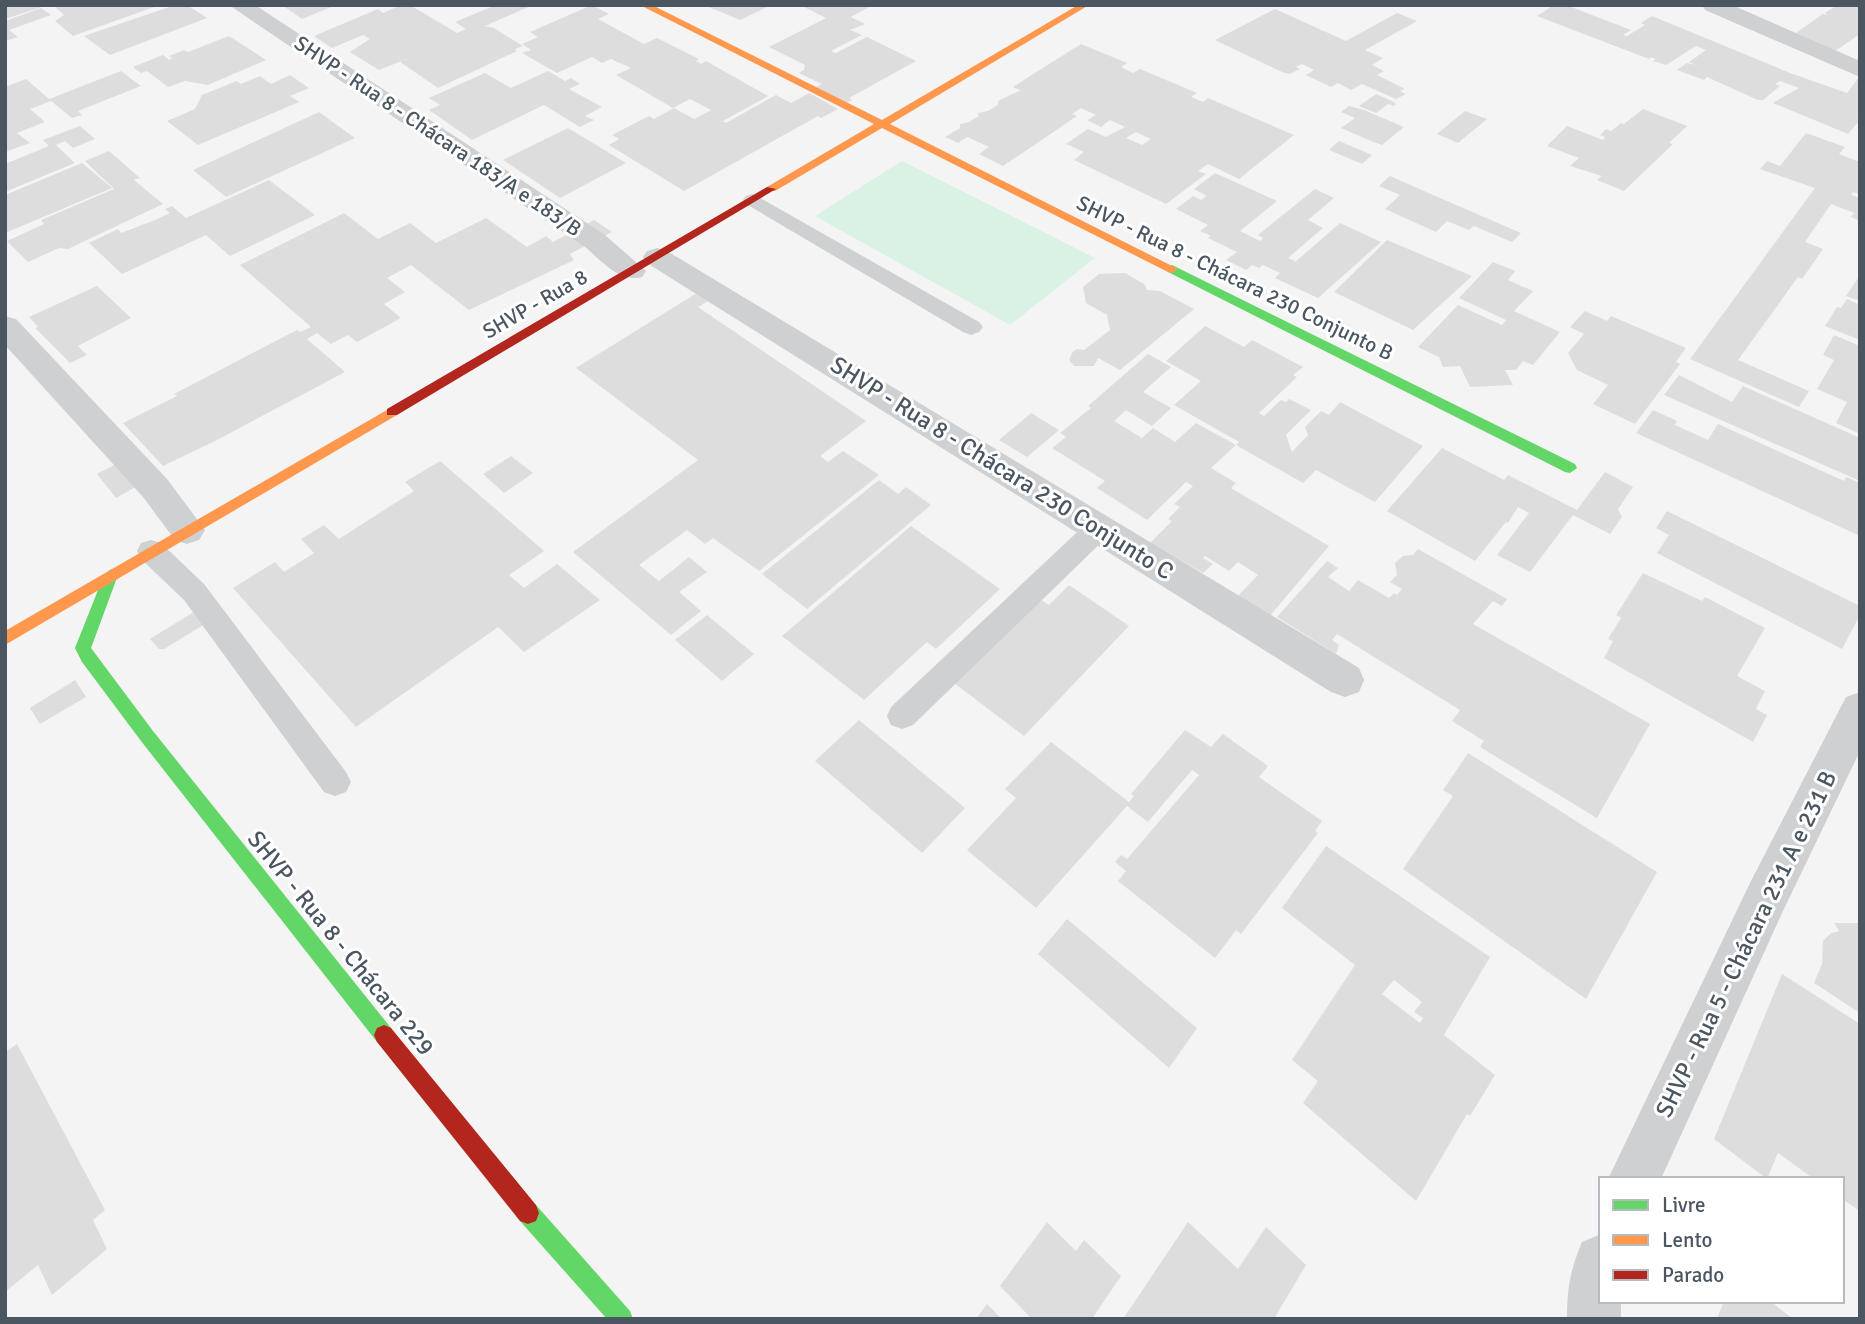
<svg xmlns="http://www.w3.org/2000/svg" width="1865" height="1324" font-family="Signika,sans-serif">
	<rect width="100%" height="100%" fill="#f4f4f4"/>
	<path fill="#d9f2e3" d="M902 161 1095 258 1010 325 815 216Z"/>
	<path fill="#ddddde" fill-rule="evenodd" d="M5 5H45V6L5 19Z
		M53 5H157V6L73 36 55 21 64 15Z
		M175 5H187L207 18 110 55 84 36Z
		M282 5H336L302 19Z
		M401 5H410L457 33 466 29 455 22 496 5H533L485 26 494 28 523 46 515 49 517 51 438 88 400 62 414 56 379 70 350 52 370 39 363 35 332 48 314 36 378 9 383 13Z
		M592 5 609 14 598 19 644 44 657 38 699 59 696 61 701 64 706 61 768 96 723 121 726 123 776 95 791 103 809 93 838 109 821 118 818 116 684 191 609 145 619 139 612 135 649 116 654 119 674 108 694 119 711 110 690 99 673 108 616 75 631 68 611 59 602 63 592 57 557 73 522 53 531 50 522 44 538 37 530 32Z
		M704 5H771L740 20Z
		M800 5 869 7 851 17 865 24 850 30 862 35 831 51 836 53 867 37 916 61 849 98 852 100 840 106 809 91 822 84 799 73 804 70 805 65 769 47 826 18Z
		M1554 5H1566L1631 30 1623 35 1627 36 1645 25 1641 23 1652 16 1790 73 1847 93 1860 76V114L1857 117 1860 120 1848 134 1773 103 1799 88 1780 81 1775 84 1780 86 1763 100H1758L1707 77 1704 80 1677 70 1687 63 1696 65 1689 62 1706 50 1696 46 1666 65 1653 61 1656 59 1651 57 1649 59 1537 16Z
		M1860 5V34L1835 51 1796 33 1823 14 1828 15 1825 13 1836 6Z
		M41 8 51 15 9 30 18 37 5 41V21Z
		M1275 9 1346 41 1397 13 1417 21 1365 50 1383 58 1372 65 1384 71 1377 75 1405 89 1400 91 1406 94 1396 99 1362 84 1351 90 1338 83 1331 87 1306 75 1314 70 1302 64 1296 67 1300 69 1290 74 1282 72 1215 40Z
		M229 36 266 60 208 85 185 81 168 87 147 71 141 73 133 67 163 55 169 60 173 58 169 56 184 50 188 52Z
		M1081 44 1127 63 1121 67 1133 73 1140 69 1197 93 1191 97 1203 102 1208 98 1294 135 1239 179 1208 164 1198 171 1206 174 1166 204 1074 160 1084 152 1066 144 1088 129 1106 137 1125 127 1110 120 1101 127 1087 120 1096 115 1081 108 1072 114 1077 116 1003 166 979 154 989 147 967 137 958 143 945 137 960 128V124L969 122 979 116 978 113 988 111 998 105V101L1021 90 1013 87ZM1136 132 1151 139 1142 145 1126 138Z
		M121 71 141 86 78 111 82 115 72 118 51 101 30 109 45 122 17 133 30 143 5 152V87L26 79 49 99Z
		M548 71 565 81 571 78 580 84 569 89 602 107 585 116 594 120 580 127 544 105 472 140 429 110 440 105 429 98 485 73 511 88Z
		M290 75 309 88 290 96 299 102 198 145 167 121 195 109 202 95 237 81 241 84 260 76 271 84Z
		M1376 94 1392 101 1396 104 1394 106 1388 104 1376 113 1359 106Z
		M1349 106 1364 110 1404 127 1382 145 1371 141 1341 128 1355 118 1341 112Z
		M1643 109 1687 126 1669 143 1673 144 1624 191 1597 180 1602 176 1570 166 1579 158 1547 146 1567 126 1603 140 1605 137 1600 135 1606 129 1611 131 1621 123 1624 124Z
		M1465 111 1487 119 1458 143 1437 134Z
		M319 112 355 138 226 197 193 170Z
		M80 126 95 139 73 148 65 141 56 145 75 163 5 192V164L49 146 43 140Z
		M568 128 626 163 560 198 503 160Z
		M1806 133 1845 147 1839 154 1860 162V194L1853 192 1851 195 1860 198V221L1851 217 1854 213 1831 204 1805 242 1823 249 1802 279 1798 277 1738 360 1809 391 1799 407 1690 359 1815 188 1760 169 1767 161 1780 166Z
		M1339 141 1372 155 1362 164 1329 150Z
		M109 151 140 178 134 180 163 204 68 249 59 248 28 262 7 241 44 224 41 220 114 189 85 161Z
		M82 163 112 188 5 233V195Z
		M1215 173 1277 201 1240 231 1260 241 1263 238 1258 235 1315 189 1334 198 1308 220 1323 228 1288 258 1295 261 1294 263 1340 223 1381 242 1318 298 1275 278 1280 273 1263 265 1259 268 1252 265 1246 270 1226 260 1237 252 1208 238 1211 236 1200 231 1208 225 1176 209 1193 196 1201 200 1207 196 1194 189Z
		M1390 176 1433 195 1521 233 1512 242 1474 226 1469 230 1447 221 1436 232 1385 209 1400 195 1379 186Z
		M269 180 315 215 230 256 206 235 122 274 89 243 118 229 121 233 155 220 170 213 165 209 172 206 186 218Z
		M344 213 378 239 410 223 436 243 486 218 527 247 546 236 553 242 594 220 612 232 570 254 574 260 469 310 411 265 387 278 405 292 384 304 401 318 357 342 348 335 331 344 317 333 307 339 345 372 217 440 163 466 123 423 177 396 174 394 297 330 300 332 311 327 240 265Z
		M1387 240 1472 276 1413 330 1334 292Z
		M1493 262 1515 271 1508 280 1533 291 1514 311 1560 332 1533 365 1523 361 1516 370H1505L1513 385 1470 387 1460 366 1443 367 1439 357 1418 347 1458 305 1502 325 1506 320 1459 298Z
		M1125 273 1144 284 1147 290 1160 291 1194 309 1120 370 1098 358 1094 366H1074L1069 360 1072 353 1077 349 1084 350 1110 330 1107 315 1086 303 1083 287 1099 274Z
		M1860 275V301L1846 296Z
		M97 286 131 318 78 346 87 355 70 363 35 328 38 327 29 317Z
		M708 286 720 294 698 307 866 421 820 456 828 462 843 451 879 475 759 571 713 538 705 544 687 530 639 565 659 581 689 557 707 572 679 592 701 611 671 635 573 552 698 460 576 368Z
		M1847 299 1860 305V340L1825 326 1837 307 1841 308Z
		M1585 311 1607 321 1611 316 1686 348 1676 362 1680 364 1635 424 1593 404 1608 385 1577 370 1568 353 1584 334 1570 327Z
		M1205 326 1244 347 1252 340 1303 367 1293 375 1297 377 1259 413 1264 416 1281 400 1286 402 1289 399 1311 410 1286 435 1292 452 1308 435 1305 427 1321 411 1329 415 1340 402 1423 446 1375 502 1316 470 1303 483 1236 445 1211 468 1236 483 1231 488 1329 546 1269 617 1237 597 1258 575 1238 562 1229 571 1205 556 1203 558 1213 564 1203 573 1150 543 1172 521 1168 519 1180 507 1174 504 1193 486 1186 482 1147 520 1097 488 1105 481 1052 448 1066 437 1060 433 1091 408 1088 406 1148 354 1171 367 1143 392 1171 408 1152 426 1126 410 1114 421 1142 438 1153 428 1175 442 1196 423 1236 445 1239 442 1174 405 1201 381 1166 361Z
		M1834 335 1860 346V434L1836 423 1847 402 1817 389 1834 360 1823 355Z
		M1679 375 1732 402 1743 386 1860 438V481L1664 395Z
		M1653 410 1677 421 1675 425 1708 440 1718 424 1844 481 1846 477 1860 483V536L1636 433Z
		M1031 413 1059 430 1027 457 999 440Z
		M1442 448 1504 480 1508 475 1577 510 1605 472 1633 487 1618 509 1622 517 1610 534 1573 515 1530 572 1497 555 1529 513 1518 507 1508 523 1506 522 1475 561 1387 511Z
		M511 456 533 473 504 493 483 474Z
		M440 461 544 551 509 575 524 588 557 564 600 600 524 652 498 627 356 727 233 588 275 562 284 572 314 553 301 539 324 525 339 539 414 491 405 482Z
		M120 462 141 484 116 498 97 474Z
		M879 480 898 494 906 487 931 505 807 609 762 574Z
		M1667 511 1860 606V615L1842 649 1657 553 1669 535 1656 528Z
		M911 526 1000 589 936 649 927 642 864 700 782 636Z
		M1418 549 1507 599 1502 606 1493 601 1473 624 1650 724 1597 818 1480 747 1484 741 1452 721 1460 710 1337 634 1332 640 1339 645 1336 654 1277 617 1327 561 1338 568 1328 577 1349 591 1358 580 1389 598 1394 593 1397 595 1402 589 1390 582 1397 575 1395 563 1403 556 1413 555Z
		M1643 573 1702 601 1705 597 1765 628 1737 676 1765 691 1756 709 1767 715 1753 742 1604 658 1613 641 1608 639 1621 618 1616 615Z
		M1069 585 1129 626 1024 736 950 680 1037 597 1049 605Z
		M200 608 210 621 164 649H159L150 639Z
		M707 615 754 654 722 681 675 640Z
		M75 680 86 697 40 724 30 708Z
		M859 720 965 808 922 853 815 761Z
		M1185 730 1211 747 1223 734 1268 766 1259 777 1322 821 1315 831 1318 833 1241 934 1236 930 1215 958 1118 881 1126 871 1115 862 1121 855 1127 859 1199 775 1192 770 1148 822 1127 806 1036 908 967 850 1016 798 1005 789 1051 742 1129 802 1134 796 1131 794Z
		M1468 753 1657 872 1586 999 1403 869 1453 796 1443 790Z
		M1326 846 1490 957 1444 1035 1495 1075 1470 1116 1467 1114 1416 1201 1303 1103 1318 1081 1292 1060 1355 965 1282 908ZM1394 980 1422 1002 1414 1012 1423 1018 1420 1023 1382 994Z
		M1067 919 1197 1028 1169 1068 1038 954Z
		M1834 923H1860V1013L1814 983 1822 964 1823 941 1831 933 1839 931Z
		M1782 974 1860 1024V1211L1842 1199V1179H1814L1778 1153 1767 1179 1714 1139Z
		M17 1044 105 1210 93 1220 107 1249 52 1295 38 1265 5 1292V1052Z
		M1047 1222 1076 1251 1084 1240 1121 1276 1092 1319H1028L1030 1317 1000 1286Z
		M1188 1222 1238 1269 1266 1227 1306 1265 1274 1319H1123Z
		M1724 1301H1770L1793 1319H1717Z
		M987 1304 1002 1319H976Z"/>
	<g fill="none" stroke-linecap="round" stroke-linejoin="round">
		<path fill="#ced0d2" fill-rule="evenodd" d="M753 194 979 322 983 327 979 332 971 335 963 332 746 204 743 200 746 196Z
			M1099 518 1109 521 1113 528 1109 535 913 725 902 729 891 725 887 716 891 707 1089 521Z
			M151 540 161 543 204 584 346 772 351 782 346 792 335 796 324 792 184 600 141 559 137 551 141 543Z"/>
		<path fill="#ced0d2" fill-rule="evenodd" d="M229 5H255L605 235 646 271 642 277C619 283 602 261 585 247Z
			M1702 5H1732L1860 61V77L1705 10Z
			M657 248 667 251 1359 668 1364 680 1359 692 1345 697 1331 692 647 263 643 257 647 251Z
			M5 316 16 319 167 479 205 530 199 540 187 544 175 540 143 497 5 345Z
			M1860 692V751L1783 911 1661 1179H1608L1751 881 1846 697Z
			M1601 1234V1301H1621V1319H1567C1567 1288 1570 1271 1582 1242Z"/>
		<path fill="#63d668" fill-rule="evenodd" d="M1172 265 1575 464 1577 468 1570 473 1565 472 1168 272V266Z
			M111 569 118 575 91 648 94 652 153 731 391 1028 394 1035 391 1042 384 1045 377 1042 141 741 82 662 75 648 104 575Z
			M528 1202 536 1205 630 1311 633 1319H607L520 1221 517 1213 520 1205Z"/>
		<path fill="#ff974d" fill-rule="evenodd" d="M640 5H652L882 120 1078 5H1089L890 124 1178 269 1172 273 1168 272 882 128 775 191H767V187L874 124Z
			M392 407 397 409V415L5 645V631Z"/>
		<path fill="#b3261e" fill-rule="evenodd" d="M767 187 776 189 397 415H387V409Z
			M384 1025 391 1028 536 1205 539 1213 536 1221 528 1224 520 1221 377 1042 374 1035 377 1028Z"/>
	</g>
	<g text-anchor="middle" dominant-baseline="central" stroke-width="6" stroke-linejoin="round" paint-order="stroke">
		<g font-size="21" fill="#4a5661" stroke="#fff">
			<text transform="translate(438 136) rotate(34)">SHVP - Rua 8 - Chácara 183/A e 183/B</text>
			<text transform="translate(1235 278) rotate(26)">SHVP - Rua 8 - Chácara 230 Conjunto B</text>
			<text transform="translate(535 304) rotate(-30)">SHVP - Rua 8</text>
		</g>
		<g font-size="24" fill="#4a5661" stroke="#fff">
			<text transform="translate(1002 468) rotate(32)">SHVP - Rua 8 - Chácara 230 Conjunto C</text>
			<text transform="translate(341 943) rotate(51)">SHVP - Rua 8 - Chácara 229</text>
			<text transform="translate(1746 944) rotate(-64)">SHVP - Rua 5 - Chácara 231 A e 231 B</text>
		</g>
	</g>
	<rect width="1865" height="1324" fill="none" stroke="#4a5661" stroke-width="14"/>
	<rect x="1599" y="1177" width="245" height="126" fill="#ffffff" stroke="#b7bbc0" stroke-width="2"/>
	<rect x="1613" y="1200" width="35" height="10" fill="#63d668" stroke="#b7bbc0" stroke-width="2"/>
	<text x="1662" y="1212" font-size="21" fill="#4a5661">Livre</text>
	<rect x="1613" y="1235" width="35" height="10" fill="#ff974d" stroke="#b7bbc0" stroke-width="2"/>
	<text x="1662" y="1247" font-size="21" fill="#4a5661">Lento</text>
	<rect x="1613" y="1270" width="35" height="10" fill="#b3261e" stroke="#b7bbc0" stroke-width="2"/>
	<text x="1662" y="1282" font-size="21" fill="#4a5661">Parado</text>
</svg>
